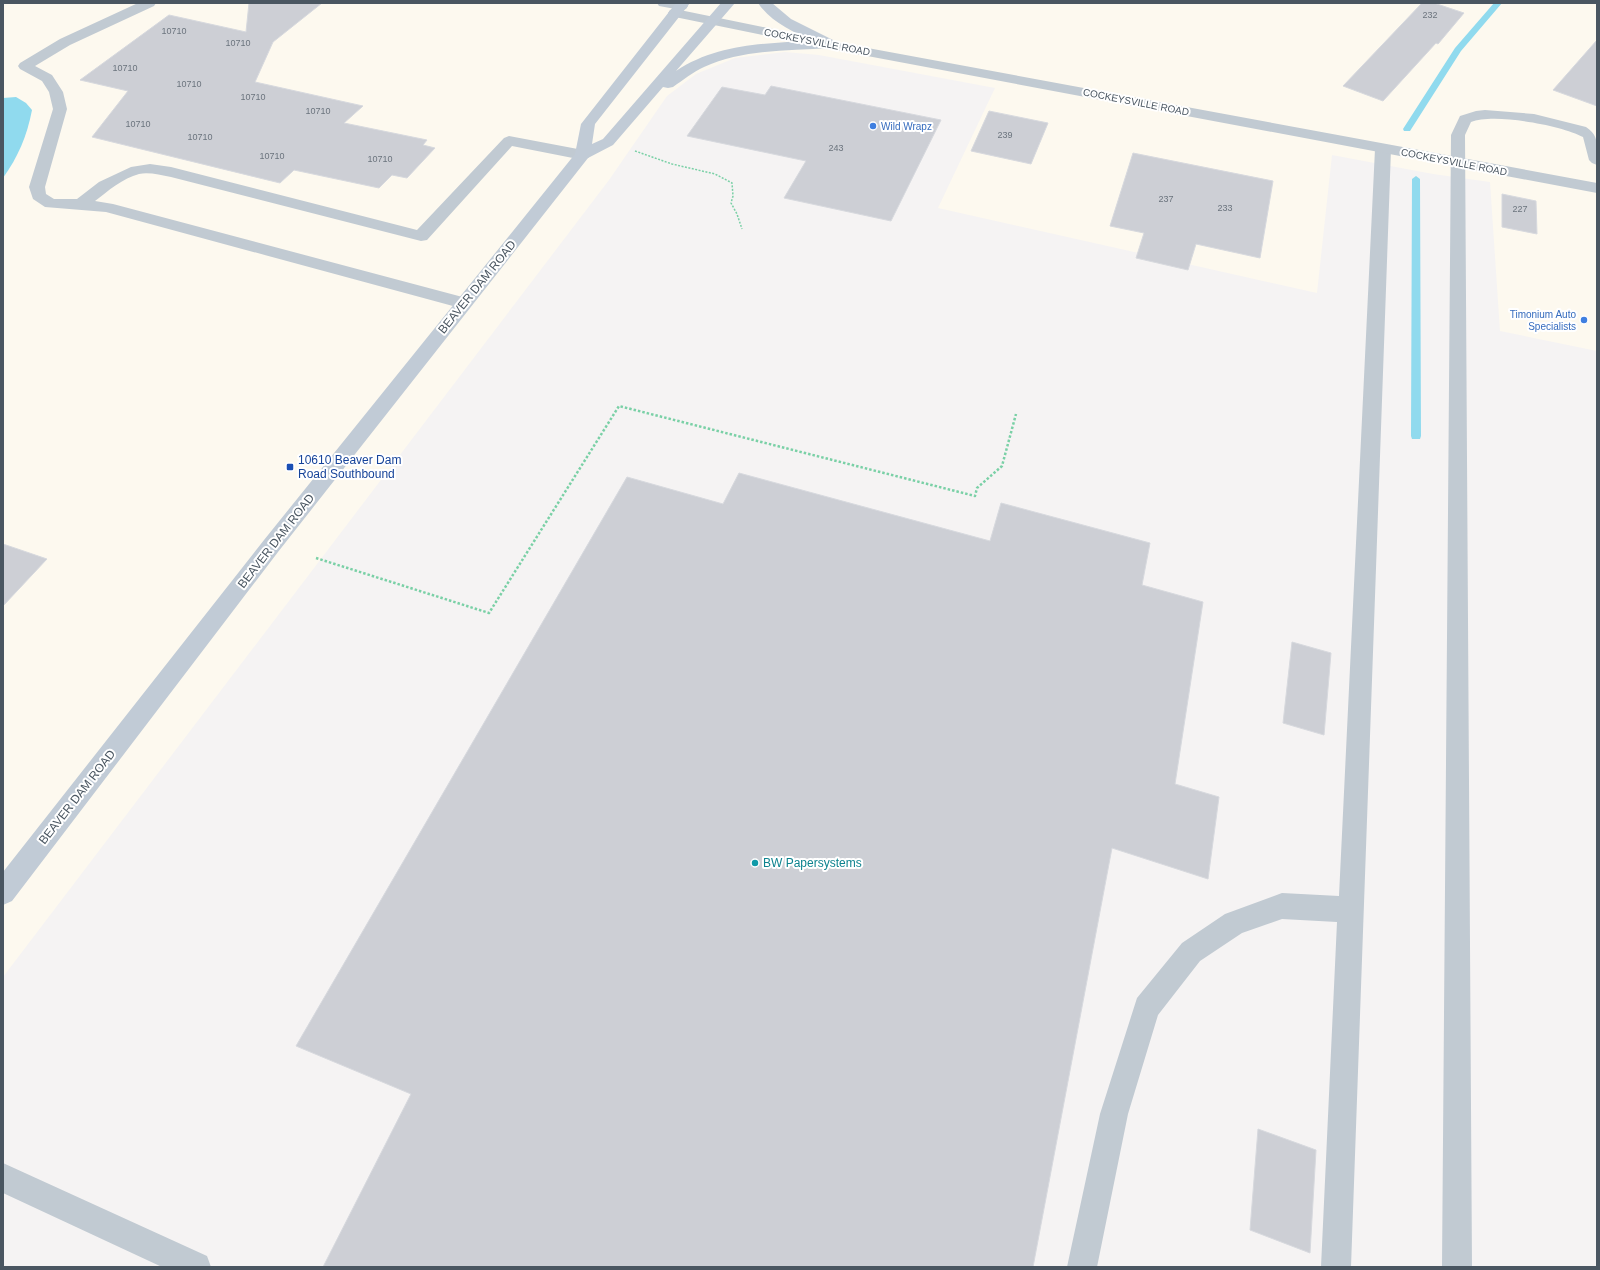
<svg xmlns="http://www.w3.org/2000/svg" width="1600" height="1270" font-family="Arial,sans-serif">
	<rect width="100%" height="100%" fill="#f5f3f3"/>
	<path fill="#fdf9ef" d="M3 3H1597V351L1500 331 1490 182 1433 174 1332 155 1317 293 938 208 995 88 819 55 785 52 735 58 696 74 667 96 609 180 3 977Z"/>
	<path fill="#90daee" d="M16 97 26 103 32 110C27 136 18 157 3 178V98Z"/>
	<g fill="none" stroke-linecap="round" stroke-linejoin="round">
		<path fill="#90daee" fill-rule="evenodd" d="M1494 3H1502L1461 51 1410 131H1404L1403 129 1455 48Z
			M1416 176 1420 179 1421 436 1420 439H1412L1411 436 1412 179Z"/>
	</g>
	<path fill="#cdcfd5" stroke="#d7d9de" d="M249 3H322L273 42 255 82 363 106 344 123 427 140 423 145 435 148 407 178 392 175 379 188 294 170 280 183 92 137 128 91 80 80 169 15 246 32Z
		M1422 3H1434L1464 13 1438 44 1436 43 1383 101 1343 86Z
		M1597 40V106L1553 90Z
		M771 86 941 120 891 221 784 198 806 161 687 136 722 87 765 95Z
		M989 111 1048 123 1031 164 971 151Z
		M1133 153 1273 181 1260 258 1196 244 1188 270 1136 258 1144 233 1110 226Z
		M1502 194 1536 201 1537 234 1502 227Z
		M739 473 990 541 1001 503 1150 543 1142 585 1203 602 1175 784 1219 797 1208 879 1112 848 1033 1267H323L411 1094 296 1046 627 477 723 504Z
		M3 544 47 559 3 606Z
		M1292 642 1331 653 1324 735 1283 723Z
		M1258 1129 1316 1150 1310 1253 1250 1230Z"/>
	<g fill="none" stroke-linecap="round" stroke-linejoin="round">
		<path stroke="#7ad0a6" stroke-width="1.5" stroke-dasharray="2 1.5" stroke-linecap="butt" d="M635 151 672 164 715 174 732 183 733 196 731 203 737 214 742 229"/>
		<path stroke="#7ad0a6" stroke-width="2.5" stroke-dasharray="2.5 2" stroke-linecap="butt" d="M316 558 489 613 619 406 975 496 977 488 1002 466 1016 414"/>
		<path fill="#c1cad2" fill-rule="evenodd" d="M138 3H156L154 6 70 45 35 66 52 75 63 92 67 109 45 187 46 194 54 199H77L99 182 131 167 150 164 171 167 417 230 504 138 509 136 583 150 588 152 591 155 588 158 583 160 512 146 427 240 421 241 171 177C160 175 149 172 139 174 123 178 108 191 95 201L113 204 470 299 473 303 470 307 464 309 106 212 45 207 33 199 29 187 53 109 49 92 42 81 20 69 18 66 20 63 60 39Z
			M657 3H685L688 6 686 9 681 10 659 6Z
			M1485 110 1534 114 1586 127C1600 136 1597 147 1597 165L1592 163 1589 160 1583 137C1561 125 1494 113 1471 122L1465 135 1472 1267H1442L1451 135 1460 116 1476 111Z
			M1383 144 1388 146 1391 149 1351 1267H1321L1337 922 1282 919 1242 933 1200 961 1158 1015 1128 1114 1097 1267H1067L1100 1114 1137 998 1182 943 1225 914 1282 893 1339 896 1375 149 1378 146Z
			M3 1163 207 1256 211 1267H162L3 1193Z"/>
		<path fill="#c1cad2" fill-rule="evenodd" d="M675 9 846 44 1597 183V193L846 52 670 16 668 13 670 10Z"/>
		<path fill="#c1cbd6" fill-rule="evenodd" d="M676 3H690L595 124 592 144 603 139 721 3H735L676 71C716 44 766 43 812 41 792 31 771 22 758 3H772L791 19 835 41 837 44 835 47 830 48C788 51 743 49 704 67 693 72 683 80 673 87L668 88 663 87 613 145 588 158 278 552 12 901 3 905V872L264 540 575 154 581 124Z"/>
	</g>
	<g fill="#3f7fe0" stroke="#fff" stroke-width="1.5">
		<circle cx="873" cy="126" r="4"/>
		<circle cx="1584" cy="320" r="4"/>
	</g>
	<rect fill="#1a4fb4" stroke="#fff" stroke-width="1.5" x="286" y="463" width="8" height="8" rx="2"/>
	<circle fill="#0f9aa8" stroke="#fff" stroke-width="1.5" cx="755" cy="863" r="4"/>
	<g text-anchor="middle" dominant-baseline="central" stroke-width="4" stroke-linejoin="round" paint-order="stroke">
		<g font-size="9" fill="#6b747e">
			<text x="1430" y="15">232</text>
			<text x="174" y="31">10710</text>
			<text x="238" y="43">10710</text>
			<text x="125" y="68">10710</text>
			<text x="189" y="84">10710</text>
			<text x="253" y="97">10710</text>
			<text x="318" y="111">10710</text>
			<text x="138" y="124">10710</text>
			<text x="1005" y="135">239</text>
			<text x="200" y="137">10710</text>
			<text x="836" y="148">243</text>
			<text x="272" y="156">10710</text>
			<text x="380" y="159">10710</text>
			<text x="1166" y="199">237</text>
			<text x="1225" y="208">233</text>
			<text x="1520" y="209">227</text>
		</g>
		<g font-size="10" fill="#4a5661" stroke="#fff">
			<text transform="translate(817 42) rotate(11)">COCKEYSVILLE ROAD</text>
			<text transform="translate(1136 102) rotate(11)">COCKEYSVILLE ROAD</text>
			<text transform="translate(1454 162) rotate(11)">COCKEYSVILLE ROAD</text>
		</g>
		<g font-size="10" fill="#366cbe" stroke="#fff" text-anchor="start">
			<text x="881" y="126">Wild Wrapz</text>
			<text x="1576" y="314" text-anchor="end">Timonium Auto<tspan x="1576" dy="12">Specialists</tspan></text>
		</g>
		<g font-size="12" fill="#4a5661" stroke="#fff">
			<text transform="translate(477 287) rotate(-51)">BEAVER DAM ROAD</text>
			<text transform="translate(276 541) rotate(-52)">BEAVER DAM ROAD</text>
			<text transform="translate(77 797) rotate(-52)">BEAVER DAM ROAD</text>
		</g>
		<g font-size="12" fill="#164399" stroke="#fff" text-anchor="start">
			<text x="298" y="460">10610 Beaver Dam<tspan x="298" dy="14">Road Southbound</tspan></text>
		</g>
		<g font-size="12" fill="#0d838f" stroke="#fff" text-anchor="start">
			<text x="763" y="863">BW Papersystems</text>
		</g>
	</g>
	<rect width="1600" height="1270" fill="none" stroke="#4a5661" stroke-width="8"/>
</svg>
